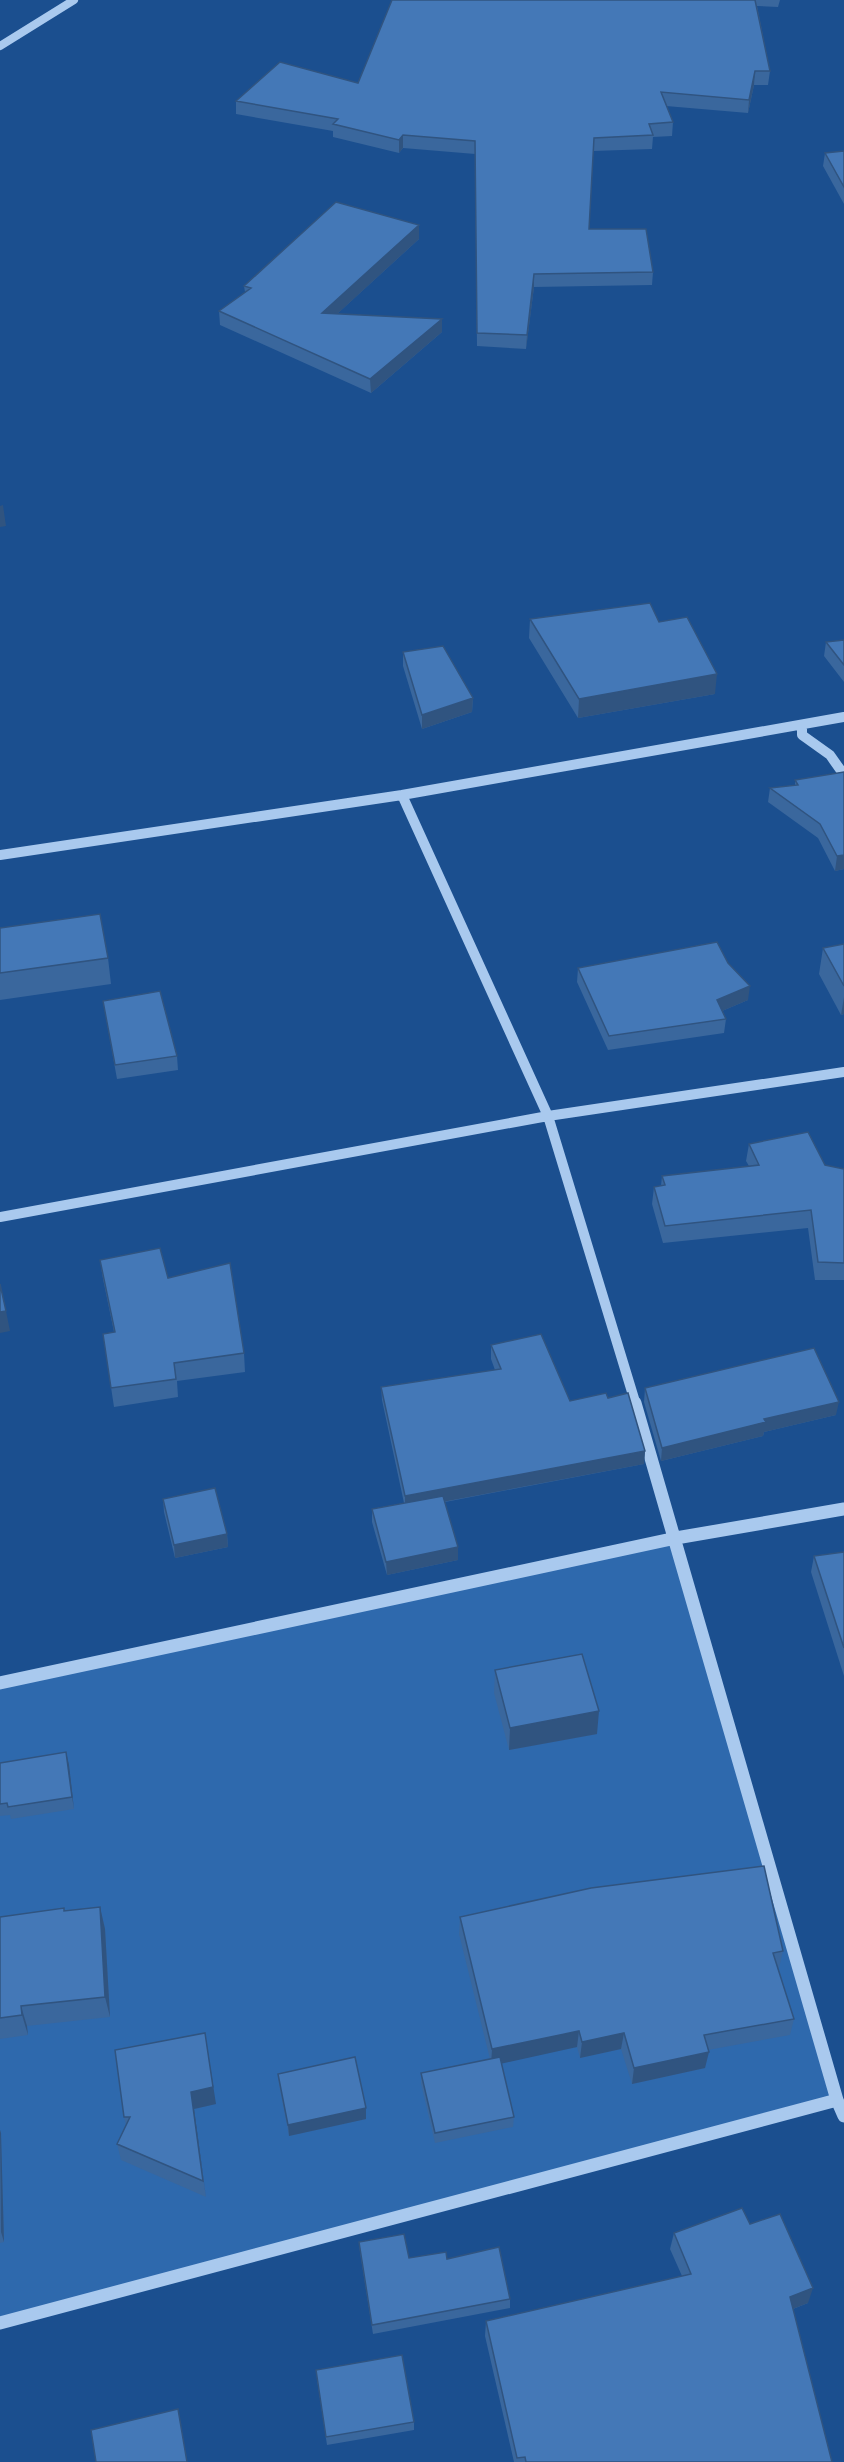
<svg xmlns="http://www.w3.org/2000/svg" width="844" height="2462" font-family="'Open Sans',sans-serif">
	<rect width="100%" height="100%" fill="#1b4f8f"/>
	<path fill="#2e69ad" d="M676 1538 837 2100 0 2323V1683Z"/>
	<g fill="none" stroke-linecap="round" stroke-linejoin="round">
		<path stroke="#a9c9ee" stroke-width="8" d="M0 46 74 0"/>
		<path stroke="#a9c9ee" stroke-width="10" d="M802 726V735L830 755 844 775
			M402 795 844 717
			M0 855 402 795 548 1116 636 1405
			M0 1217 548 1116 844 1072"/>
		<path stroke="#a9c9ee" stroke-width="13" d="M635 1403 837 2100 844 2116
			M0 1683 676 1538 844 1509
			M0 2323 837 2100"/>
	</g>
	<path fill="#3a679d" d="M392 0H780L778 7 757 6 770 71 768 85H754L748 113 666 106 673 122 672 136 653 137 652 149 593 151 589 229 653 272 652 285 534 287 526 349 477 346 475 154 403 148 399 153 333 137V131L236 114V101L358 83Z
		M844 151V204L823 166 825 153Z
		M419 225V239L337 314 442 332 371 393 220 325 219 311 245 292 244 286Z
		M530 619 659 622 715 694 578 718 529 638Z
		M844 640V682L824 656 826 642Z
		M403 652 473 698 472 712 422 729 403 666Z
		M844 772V869L835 871 818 838 768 802 770 788 795 785V780Z
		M0 928 108 958 111 984 0 1000Z
		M844 944V1014L841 1015 819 974 823 948Z
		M728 963 748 1000 722 1011 726 1019 724 1033 608 1050 577 982 578 968Z
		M103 1001 177 1056 178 1070 117 1079Z
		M749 1144 825 1165 844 1169V1280H815L808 1228 663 1243 652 1204 654 1187 661 1186 662 1176 749 1166 746 1161Z
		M100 1260 168 1278 244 1353 245 1372 177 1381 178 1397 114 1407 103 1334 114 1332 103 1279Z
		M491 1345 570 1401 608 1398 645 1451 644 1464 445 1502 458 1560 387 1575 372 1522V1509L404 1503 382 1400 381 1387 495 1370 491 1359Z
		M645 1388 836 1415 764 1432 763 1436 661 1461 644 1402Z
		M163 1499 227 1534 228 1547 175 1558 164 1512Z
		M844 1552V1676L811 1572 814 1556Z
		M495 1670 597 1734 509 1750 494 1693Z
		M66 1752 69 1765 74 1809 11 1819 10 1815 0 1816V1763Z
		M100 1907 105 1929 110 2017 27 2026 28 2035 0 2039V1917Z
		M460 1917 783 1951 779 1968H778L794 2019 790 2035 708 2050 705 2068 632 2084 621 2049 580 2058 577 2047 501 2063 514 2117 513 2127 435 2143 421 2084V2073L490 2059 459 1934Z
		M278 2074 366 2108V2119L289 2136 279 2085Z
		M216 2104 194 2109 206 2197 121 2160 117 2144 126 2126 124 2117Z
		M0 2130 1 2133 4 2242 0 2243Z
		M750 2224 808 2303 793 2309 832 2462H514L485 2336 486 2321 682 2276 670 2249 674 2233Z
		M359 2242 409 2258 447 2259 510 2299V2308L373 2334 360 2252Z
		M317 2379 414 2422V2430L327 2445Z"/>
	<path fill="#305480" d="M755 71 754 85 748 113 749 100Z
		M403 135V148L399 153V140Z
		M419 225V239L323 327 322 313Z
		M534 274V287L526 349 527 335Z
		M442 319V332L371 393 370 379Z
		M3 505 6 526 0 527V506Z
		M717 674 715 694 578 718 579 699Z
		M473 698 472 712 422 729V715Z
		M844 855V869L835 871 837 856Z
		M750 986 748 1000 715 1014 717 1000Z
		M844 997V1014L841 1015Z
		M6 1311 10 1331 0 1333V1312Z
		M839 1402 836 1415 764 1432 763 1436 661 1461 662 1448 764 1419Z
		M645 1451 644 1464 405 1509V1496Z
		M227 1534 228 1547 175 1558 174 1545Z
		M458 1547V1560L387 1575 386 1562Z
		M599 1711 597 1734 509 1750 510 1728Z
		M66 1752 69 1765 74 1809 72 1797Z
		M100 1907 105 1929 110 2017 105 1997Z
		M21 2006 27 2026 28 2035 22 2015Z
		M579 2031 577 2047 491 2066 492 2049Z
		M205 2033 216 2104 194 2109 206 2197 191 2092Z
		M624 2033 621 2049 580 2058 582 2042Z
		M709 2052 705 2068 632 2084 634 2068Z
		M366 2108V2119L289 2136 288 2125Z
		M0 2130 1 2133 4 2242 1 2232Z
		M813 2288 808 2303 785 2312 790 2297Z"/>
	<path fill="#4478b7" stroke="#305480" stroke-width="1.5" d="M392 0H755L770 71H755L749 100 661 92 673 122 649 124 653 135 594 138 589 229H646L653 272 534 274 527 335 477 333 475 141 403 135 399 140 333 124 338 119 236 101 280 62 358 83Z
		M844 151V187L825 153Z
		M336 202 419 225 322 313 442 319 370 379 219 311 251 288 244 286Z
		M650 603 659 622 687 617 717 674 579 699 530 619Z
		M844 640V665L826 642Z
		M443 646 473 698 422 715 403 652Z
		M844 772V855L837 856 820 824 770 788 798 785 795 780Z
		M100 914 108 958 0 973V928Z
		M717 942 728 963 750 986 717 1000 726 1019 609 1036 578 968Z
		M844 944V986L823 948Z
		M160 991 177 1056 115 1065 103 1001Z
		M808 1132 825 1165 844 1169V1263L818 1262 811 1210 665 1226 654 1187 665 1185 662 1176 759 1165 749 1144Z
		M160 1248 168 1278 230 1263 244 1353 174 1363 176 1379 111 1388 103 1334 115 1332 100 1260Z
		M0 1284 6 1311 0 1312Z
		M541 1334 570 1401 606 1393 608 1398 628 1393 645 1451 405 1496 381 1387 501 1369 491 1345Z
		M814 1348 839 1402 764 1419 766 1422 662 1448 645 1388Z
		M215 1488 227 1534 174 1545 163 1499Z
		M443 1496 458 1547 386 1562 372 1509Z
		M844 1552V1648L814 1556Z
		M582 1654 599 1711 510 1728 495 1670Z
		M66 1752 72 1797 8 1807 7 1803 0 1804V1763Z
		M764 1866 783 1951 773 1953 794 2019 704 2035 709 2052 634 2068 624 2033 582 2042 579 2031 492 2049 460 1917 591 1888Z
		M100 1907 105 1997 21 2006 22 2015 0 2018V1917L64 1908V1911Z
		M205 2033 213 2087 191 2092 203 2181 117 2144 130 2117H124L115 2050Z
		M355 2057 366 2108 288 2125 278 2074Z
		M500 2057 514 2117 435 2133 421 2073Z
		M742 2208 750 2224 780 2214 813 2288 790 2297 832 2462H526L525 2457 517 2458 486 2321 691 2274 674 2233Z
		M404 2234 409 2258 446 2252 447 2259 499 2247 510 2299 372 2325 359 2242Z
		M402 2355 414 2422 326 2437 316 2370Z
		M178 2409 187 2462H96L91 2430Z"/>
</svg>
